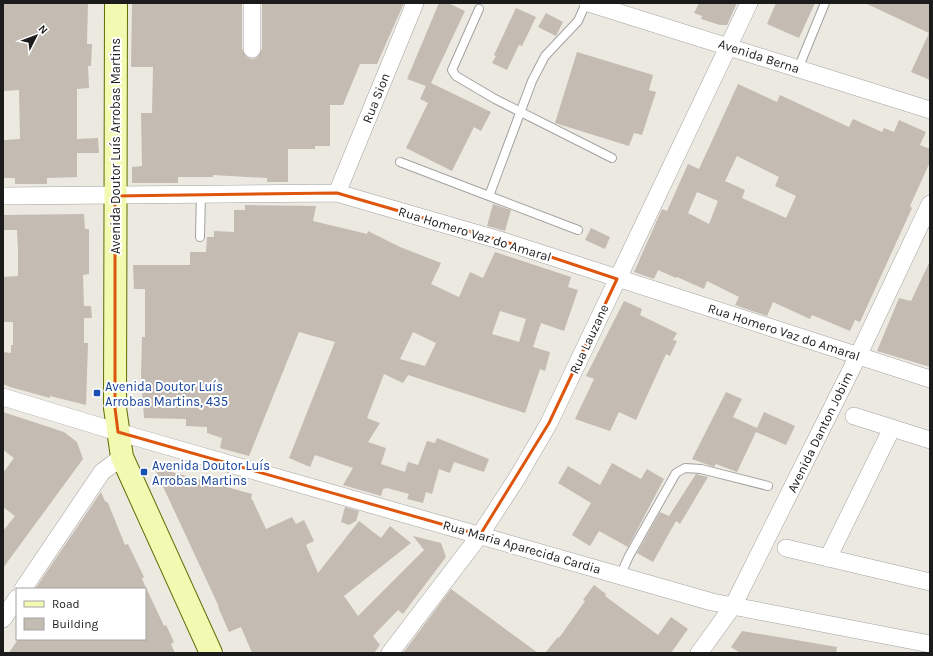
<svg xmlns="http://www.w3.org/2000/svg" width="933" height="656" font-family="Karla,sans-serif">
	<rect width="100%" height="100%" fill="#ece9e0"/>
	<path fill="#c4bbb3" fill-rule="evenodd" d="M3 3H88L87 44H92L91 66H88L89 88 77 89V139L98 138 99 153H77V177L47 178V184H15V178H3V141L4 140 20 139 19 90 3 91Z
		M132 3H242V49L247 57 252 59 257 57 262 49V3H404L377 64H360L343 105H330V146H315V149H288V182H267V178L213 175V177H178V183H132V167L142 166 141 113H152L153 67H131Z
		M439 3H448L465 11 431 83 491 112 481 131 474 127 452 171 406 148 428 103 420 99 426 86 407 79Z
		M699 3H737L727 25H720L701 19 702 16 694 13Z
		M776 3H815L799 38 767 24Z
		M865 3H930V80L911 72 929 33Z
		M516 8 536 17 522 46 519 45 507 70 492 63 496 56 494 55Z
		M546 13 563 22 556 36 538 27Z
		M577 52 653 75 649 90 656 92 642 135 634 133 629 146 555 123Z
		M738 84 777 102 780 95 849 127 853 119 882 132 884 128 894 132 899 120 926 132 920 145 930 149V162L910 206 912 208 860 322 855 320 850 331 812 315 810 319 773 302 767 316 752 311 735 305 739 297 707 281 704 289 677 277 676 278 658 270 654 279 634 272 662 209 667 211 688 164 699 169ZM737 156 779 177 775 186 796 196 786 218 742 198 745 190 725 181ZM697 192 718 201 709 224 688 213Z
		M493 204 511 210 505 231 487 226Z
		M245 205 316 206 313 221 367 234 368 231 400 247 441 263 431 284 459 297 470 272 483 278 495 252 571 277 568 287 578 290 564 331 541 323 533 347 550 352 545 371 540 369 525 413 408 375 403 383 384 374 367 418 380 423 368 442 386 448 381 464 405 472 408 462 418 465 427 441 435 443 437 438 489 459 484 472 454 462 450 473 439 469 432 494 426 492 423 503 407 499 409 494 387 488 383 489 381 496 343 485 353 468 315 455 310 467 289 458 335 342 299 332 249 456 220 448 222 438 207 433V427L186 426V419L144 418 141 374 142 337H145V289H134L133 265H190V252H206L207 237H214V231L234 232V210H245ZM500 311 526 319 519 342 492 334ZM413 332 436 343 425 366 400 359Z
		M84 214 85 229H89V274L83 275 84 306H91L92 318H84V343H88L86 405 50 396V398L10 387 3 384V352L11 353V345H13V322H3V277L18 276V249L17 230H3V215Z
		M591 228 610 237 605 249 585 240Z
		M930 261V367L877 351 899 298 911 301Z
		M624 301 642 309 640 315 677 333 673 340 677 341 670 356 666 354 636 420 619 412 610 431 575 419 594 379 586 376Z
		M726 392 742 399 733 417 757 428 764 412 795 426 786 445 756 432 737 472 716 464 714 467 692 459Z
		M3 412 64 432 77 442 83 459 3 568V531L15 516 3 507V473L14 458 3 450Z
		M612 463 641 479 647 469 664 479 628 547 599 531 590 546 572 535 591 503 558 483 568 466 600 485Z
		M154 467 252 494 251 500 252 499 266 529 292 517 296 524 304 520 314 541 306 545 318 573 359 521 381 538 390 526 411 543 344 596 358 616 424 550 413 536 441 543 446 557 403 614 398 610 373 636 380 645 374 653H252L241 627 229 632 218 607H219Z
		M696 474 708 477 680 524 676 521 653 562 637 553 660 512 669 516Z
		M101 492 105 501 108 503 125 545 128 544 144 577 142 579 164 626 166 625 174 642 171 644 175 653H9L18 639H145V589H35Z
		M345 507 359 511 356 521 349 525 341 522Z
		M594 585 606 594 605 596 658 635 671 617 688 629 671 653H545L558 637 559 638 585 601 583 600Z
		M451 589 538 653H403Z
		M742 631 837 647 836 653H740L731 647Z"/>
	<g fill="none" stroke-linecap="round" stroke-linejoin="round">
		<defs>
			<path id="lane" d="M479 9 452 70 456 76 495 99 612 158
				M798 69 825 3
				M400 162 489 196 532 81 545 56 578 21 586 3
				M489 196 578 230
				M200 237 201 193
				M620 576 629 556 676 473 685 468 701 469 768 486"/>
			<path id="street" d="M252 3V49
				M588 3 930 110
				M337 193 415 3
				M3 196 337 193 506 242 930 379
				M3 397 118 432 712 602 930 644
				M892 428 930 440
				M786 548 930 582
				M828 558 892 428 854 416
				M23 589 102 472 122 457
				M3 619 17 598
				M390 653 480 535 517 478 549 423 749 3
				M699 653 733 606 858 356 930 204"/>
			<path id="secondary" d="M116 3 115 408 122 457 211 653"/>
		</defs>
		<use href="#lane" stroke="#a2a2a2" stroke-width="10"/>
		<use href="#street" stroke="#a2a2a2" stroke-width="18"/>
		<use href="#secondary" stroke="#5e6f04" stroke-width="24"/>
		<use href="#lane" stroke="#fff" stroke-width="8"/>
		<use href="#street" stroke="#fff" stroke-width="17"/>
		<use href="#secondary" stroke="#f2f9b1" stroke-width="22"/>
	</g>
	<path fill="none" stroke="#de560d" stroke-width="3" stroke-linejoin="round" d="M337 193 506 242 617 279 549 423 480 535 118 432 115 408V196Z"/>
	<g fill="#1a4fb4" stroke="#fff" stroke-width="1.5">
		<rect x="93" y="389" width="8" height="8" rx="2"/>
		<rect x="140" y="468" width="8" height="8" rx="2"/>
	</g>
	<g text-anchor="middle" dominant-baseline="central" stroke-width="4" stroke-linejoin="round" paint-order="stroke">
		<g font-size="13" fill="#1b1b1b" stroke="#fff">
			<text transform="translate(759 56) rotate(18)">Avenida Berna</text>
			<text transform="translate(376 98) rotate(-68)">Rua Sion</text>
			<text transform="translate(115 146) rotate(-90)">Avenida Doutor Luís Arrobas Martins</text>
			<text transform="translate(475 234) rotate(17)">Rua Homero Vaz do Amaral</text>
			<text transform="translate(784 332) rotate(18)">Rua Homero Vaz do Amaral</text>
			<text transform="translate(589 339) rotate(-65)">Rua Lauzane</text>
			<text transform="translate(820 432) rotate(-64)">Avenida Danton Jobim</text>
			<text transform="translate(522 547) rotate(16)">Rua Maria Aparecida Cardia</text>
		</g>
		<g font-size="13" fill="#164399" stroke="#fff" text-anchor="start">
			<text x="105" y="386">Avenida Doutor Luís<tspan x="105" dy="15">Arrobas Martins, 435</tspan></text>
			<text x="152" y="465">Avenida Doutor Luís<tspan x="152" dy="15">Arrobas Martins</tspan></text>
		</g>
	</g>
	<rect width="933" height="656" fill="none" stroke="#1b1b1b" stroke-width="8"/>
	<rect x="16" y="588" width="130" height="52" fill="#ffffff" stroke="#a4a4a4"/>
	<rect x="24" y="601" width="20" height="6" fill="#f2f9b1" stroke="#a4a4a4"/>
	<text x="52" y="608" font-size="12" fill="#1b1b1b">Road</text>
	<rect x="24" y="618" width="20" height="12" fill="#c4bbb3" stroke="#a4a4a4"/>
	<text x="52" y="628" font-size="12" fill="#1b1b1b">Building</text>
	<g transform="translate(36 36) rotate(48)" stroke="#ffffff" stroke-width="3" paint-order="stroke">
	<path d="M0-3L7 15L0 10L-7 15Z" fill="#1b1b1b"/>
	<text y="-6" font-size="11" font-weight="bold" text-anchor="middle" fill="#1b1b1b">N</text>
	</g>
</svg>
